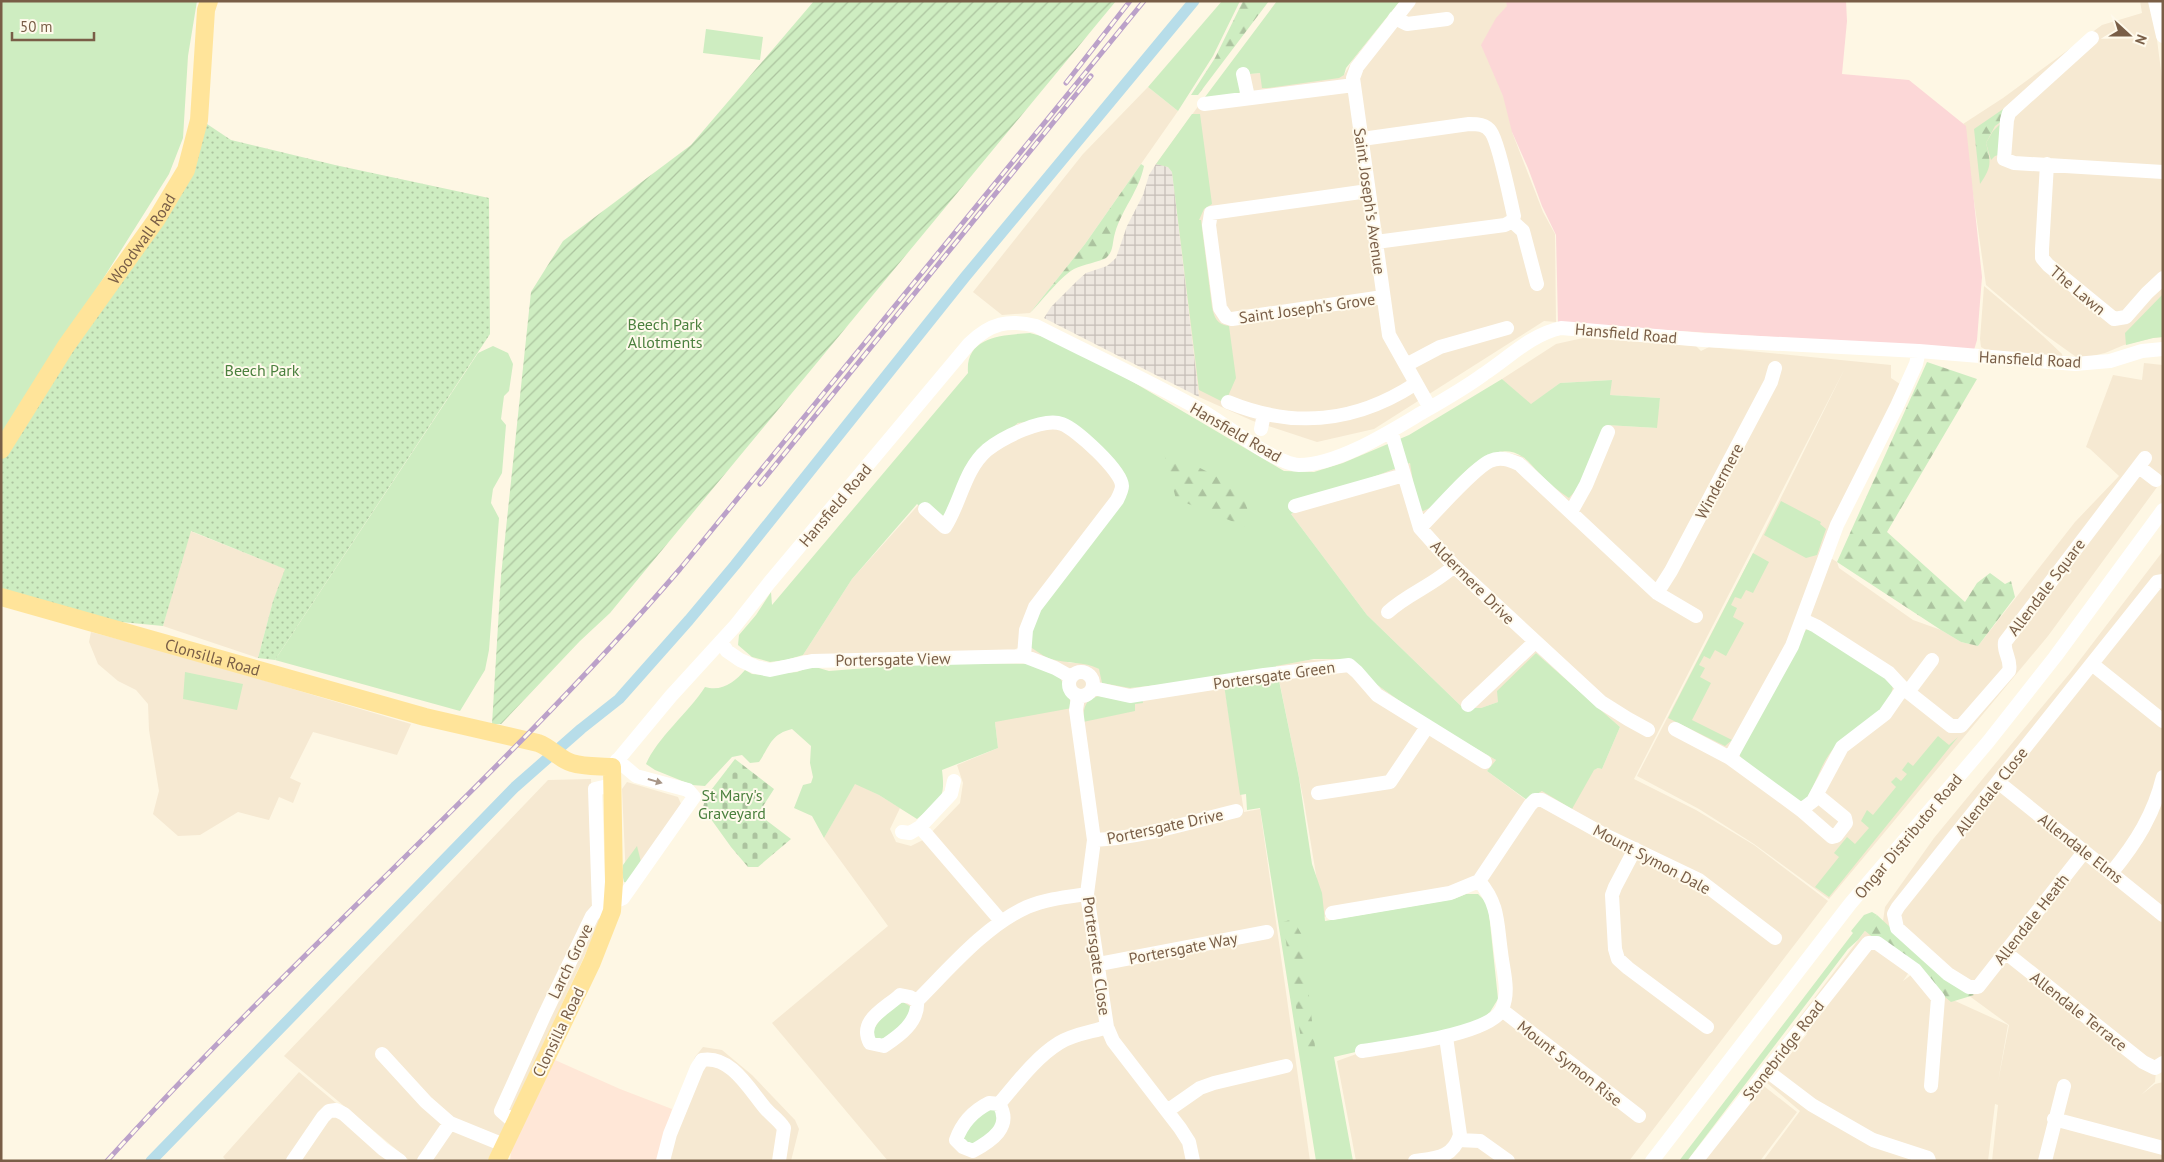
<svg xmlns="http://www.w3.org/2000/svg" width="2164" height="1162" font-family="'PT Sans',sans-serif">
	<defs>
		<pattern id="industrial-grid" width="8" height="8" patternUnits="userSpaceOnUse" patternTransform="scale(1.25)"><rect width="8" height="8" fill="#ede7df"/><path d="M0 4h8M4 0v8" fill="none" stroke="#c5beb7"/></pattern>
		<pattern id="forest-firs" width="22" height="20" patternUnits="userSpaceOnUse" patternTransform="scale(1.25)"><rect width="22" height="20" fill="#ceedc1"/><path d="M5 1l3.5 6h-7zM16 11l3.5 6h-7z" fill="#acc39f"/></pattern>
		<pattern id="cemetery-stones" width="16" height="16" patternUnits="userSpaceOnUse" patternTransform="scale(1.25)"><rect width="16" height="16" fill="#ceedc1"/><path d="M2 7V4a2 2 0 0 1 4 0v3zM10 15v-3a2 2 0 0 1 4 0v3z" fill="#acc39f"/></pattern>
		<pattern id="park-dots" width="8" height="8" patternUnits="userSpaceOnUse" patternTransform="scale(1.25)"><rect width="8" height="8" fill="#ceedc1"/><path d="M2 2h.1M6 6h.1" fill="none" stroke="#acc39f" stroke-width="1.8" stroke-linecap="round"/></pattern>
		<pattern id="garden-furrows" width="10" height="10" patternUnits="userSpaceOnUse" patternTransform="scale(1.25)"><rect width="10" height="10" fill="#ceedc1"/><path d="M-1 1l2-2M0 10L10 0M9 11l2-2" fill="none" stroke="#acc39f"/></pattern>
	</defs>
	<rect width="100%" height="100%" fill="#fef7e4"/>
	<path fill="#f6e9d2" d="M1401 1H1510L1512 132 1543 212 1555 234 1556 322 1544 321 1374 429 1317 442 1253 421 1199 397 1172 172 1168 167 1156 164 1202 101 1240 75 1260 73 1344 75 1352 61Z
		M2140 1H2152L2163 86V337L2153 338 2124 345 2105 353 2079 359 2044 334 1986 285 1963 124 2003 98 2102 25 2142 13Z
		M1148 87 1178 111 1085 244 1030 313 1002 315 973 292 1083 154Z
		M1984 286 2043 336 2062 354 2063 358 1988 351 1981 347 1980 339Z
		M1583 338 1696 346 1701 351 1709 347 1891 365V378L1909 390 1829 557 1837 562 1839 568 1913 620 1941 630 1961 642 1978 646 2075 522 2119 476 2090 449 2086 447 2113 375 2142 380 2144 363 2163 365V479L2048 636 1829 899 1754 844 1699 809 1637 776 1764 532 1844 370 1634 779 1696 810 1754 845 1828 901 1629 1161H1356L1337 1061 1362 1052 1502 1010 1494 902 1479 880 1427 896 1323 917 1304 802 1276 665 1309 660 1346 659 1376 684 1426 720 1496 760 1487 771 1526 800 1542 791 1598 768 1602 769 1620 727 1536 653 1498 702 1481 708H1463L1367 615 1291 514 1331 493 1410 463 1432 507 1474 463 1492 452 1509 453 1522 456 1553 487 1606 425 1656 428 1660 398 1610 395 1611 380 1560 383 1531 405 1502 379 1556 344Z
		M1043 417 1060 418 1135 482 1035 636 1010 653 803 655 852 579 921 502 999 433 1019 423Z
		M190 531 286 569 273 601 258 658 163 626Z
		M2163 551V1068L2156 1071 2155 1082 2141 1095 2155 1084 2163 1082V1161H1992L1998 1105 1995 1104 1988 1161H1763L1800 1111 1767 1083 1807 1034 1800 1029 1760 1083 1797 1112 1760 1161H1691L1868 927 1914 965 1903 981 1919 969 1953 1000 2008 1025 1998 1082 2009 1025 1916 957 1883 921 1885 907 1934 838 2070 673Z
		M91 632 182 656 411 724 397 755 313 732 290 778 301 783 293 803 279 797 269 820 238 812 200 835 178 836 153 814 159 791 149 730 148 704 136 690 118 681 98 664 89 642Z
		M1030 647 1070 663H1089L1130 688 1223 678 1244 812 1260 809 1310 1161H888L772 1023 888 926 824 838 855 783 879 795 900 808 890 829 896 842 911 846 925 839 960 803 963 783 957 765 998 748 995 722 1035 664Z
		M591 779 596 911 604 914 505 1126 487 1161H410L284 1056 548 780Z
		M627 782 678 797 681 804 643 862 626 879 622 789Z
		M703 1047 722 1050 752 1075 795 1120 799 1129 791 1161H660L680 1095 695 1057Z
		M299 1072 396 1153 407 1161H227L223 1157Z"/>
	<path fill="#ffe7d7" d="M555 1060 620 1089 672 1109 657 1161H510L511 1150Z"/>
	<path fill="url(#industrial-grid)" d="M1156 164 1168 167 1172 172 1199 397 1044 318 1051 307 1078 280 1086 273 1107 266 1116 258 1127 226 1143 195 1149 175Z"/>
	<path fill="#fcd7d7" d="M1506 1H1846L1847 21 1842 74 1909 80 1966 126 1982 277 1977 340 1974 350 1558 323 1556 235 1542 206 1528 168 1512 132 1503 96 1481 45 1496 18 1507 6Z"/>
	<path fill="#ceedc1" d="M1 1H197L188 56 183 138 169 174 1 441Z
		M1222 1H1240L1213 56 1178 111 1148 87Z
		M1277 1H1400L1346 68 1344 75 1339 78 1268 88H1262L1260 73 1240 75V92L1235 96 1202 101Z
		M706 29 763 37 760 60 703 53Z
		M1192 114H1200L1212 204 1204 209 1199 220H1201L1212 307C1214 317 1217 325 1229 326L1236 378 1225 403 1199 390 1172 172 1168 167 1156 164Z
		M2005 119 2002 154 1995 156 1991 160 1986 143 1993 131Z
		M2163 294V337L2153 338 2126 345 2125 333Z
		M1030 333 1048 338 1128 379 1284 471 1314 472 1343 463 1409 435 1502 379 1531 404 1560 383 1612 380 1610 395 1660 398 1657 428 1606 425C1599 451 1588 479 1569 498 1558 491 1549 483 1539 473 1534 468 1529 461 1523 457 1489 434 1452 486 1432 507L1423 511 1417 507 1410 463 1331 493 1291 514 1367 615 1463 708H1481L1498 702 1497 691 1536 653 1620 727 1602 769 1598 768 1594 770 1572 809 1542 791 1527 800 1487 771 1496 760 1426 720 1376 684 1346 659H1314L1276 666 1299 778 1312 864 1322 893 1325 921 1454 899 1466 894H1478L1488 904 1498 999 1490 1012 1476 1024 1334 1057 1353 1161H1316L1260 808 1247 810 1246 794 1240 795 1223 678 1130 688 1102 683 1099 669C1084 661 1068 664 1051 659 1044 657 1037 651 1030 647L1032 624 1058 583 1128 488 1125 474 1108 456 1048 419 1018 423 977 456 951 507 940 519 927 513 917 504 852 579 803 655 786 660 770 662 752 657 738 645 739 635 756 615 771 592 772 605 968 373C965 336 1003 335 1030 333Z
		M493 346 508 353 513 364 509 391 504 396 501 419 506 425 502 473 493 489 491 503 499 518 489 650 485 670 460 711 275 660 478 353Z
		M1781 501 1821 522 1820 524 1826 529 1817 555 1806 558 1764 535Z
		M1753 553 1769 562 1753 593 1746 590 1741 599 1735 597 1731 605 1737 608 1733 617 1744 623 1726 656 1715 650 1710 659 1704 656 1699 665 1705 668 1700 677 1711 683 1692 720 1732 740 1725 746 1668 718Z
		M1811 628 1886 678 1893 684C1893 710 1851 730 1835 747 1820 763 1817 784 1805 800L1797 802 1748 767 1740 756V750L1800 638 1806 630Z
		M930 663 1035 664 1060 678 1068 693 1072 708 995 722 998 748 942 770C946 801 939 800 917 819L879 795 855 784 824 838 812 816 794 808 803 785 811 783 813 777 810 763 811 746 792 729C771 734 770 746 759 762L750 763 742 755 732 757 705 786 692 785 655 770 646 764C657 738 689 712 705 687 722 692 735 682 745 670L752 674 764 675 797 672 812 666 829 671Z
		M185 672 243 684 237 710 183 699Z
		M1099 696 1124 700 1142 698 1143 703 1135 704V711L1083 722C1084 707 1084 700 1099 696Z
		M1938 736 1949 745 1958 737 1829 897 1815 887 1839 857 1834 853 1847 837 1855 844 1869 828 1861 821 1867 810 1873 815 1896 787 1891 782 1896 777 1901 781 1907 774 1902 770 1908 762 1913 766Z
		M637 846 642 866 628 883 624 882 622 873 623 865Z
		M1872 912 1877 915 1858 940 1848 949 1687 1161H1679L1853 933 1851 931 1864 915Z
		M903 1002 911 1007 912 1013 898 1028 880 1041 870 1038C875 1023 888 1009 903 1002Z
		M989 1103 1005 1121 968 1150 960 1130Z"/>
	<path fill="url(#forest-firs)" d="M1243 1H1269L1198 95H1191L1215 58Z
		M2012 103 2005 119 1995 126 1986 143C1991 162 1992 167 1980 184L1974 129Z
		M1141 164 1144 166C1139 191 1122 209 1115 233 1112 243 1114 251 1106 258 1101 261 1082 265 1074 269 1061 276 1041 302 1030 313L1085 244Z
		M1927 362 1977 379 1887 532 1965 602 1977 583 1990 573 2005 584 2011 581 2015 597 1978 646 1961 642 1941 630 1837 562Z
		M1163 449 1241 489 1254 530 1176 499Z
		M1877 915C1908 944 1938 972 1974 995L1951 1002 1864 930Z
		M1293 919 1308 946 1307 979 1316 1055 1304 1059 1283 922Z"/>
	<path fill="url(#cemetery-stones)" d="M735 759 774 789 758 814 791 839 758 867H748L731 847 703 808 705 798Z"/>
	<path fill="url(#park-dots)" d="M204 122 231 140 335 165 489 198 490 334 275 660 258 658 273 601 285 569 191 531 163 626 111 621 1 589V456L130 262Z"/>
	<path fill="url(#garden-furrows)" d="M814 1H1116L610 613 580 641 504 721 501 724H492L501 576 531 292 563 241 691 145Z"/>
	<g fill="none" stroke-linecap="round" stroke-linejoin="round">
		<path stroke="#b7dde9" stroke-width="11" d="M151 1161 515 787 581 729 619 699 689 620 735 565 965 277 1194 1"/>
		<path stroke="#fff" stroke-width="14" d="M1409 1 1357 67 1353 78 1389 335 1430 408
			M2155 1 2163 36
			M1395 18 1407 24 1447 19
			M2092 38 2009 113 2007 120 2004 159 2014 163 2163 172
			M1243 74 1248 97
			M1204 104 1354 85
			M1362 139 1469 124C1477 124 1486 124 1491 132 1499 143 1510 199 1514 216L1512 221
			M2047 164 2042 249V258L2048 265 2114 319 2126 317 2147 293 2163 278
			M1368 191 1211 213 1209 225 1220 308 1226 317 1232 319 1383 297
			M1512 221 1523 231 1537 284
			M1376 242 1505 225 1512 221
			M1406 365 1440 347 1507 328
			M1228 402C1294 429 1355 423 1415 384
			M1261 429 1264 414
			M1391 431 1420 528 1454 566 1601 702 1628 719 1648 730
			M2139 467 2156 480
			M1295 506 1404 475
			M925 509 945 527C961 502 964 470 987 450 1002 438 1043 417 1062 424 1076 429 1122 471 1122 486 1122 490 1119 496 1117 500L1035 607 1026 630 1024 656
			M1571 512 1586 485 1608 432
			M1420 528C1435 513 1473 469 1490 461 1500 456 1510 460 1519 464L1657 593 1696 616
			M1657 593 1671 571 1771 382 1775 368
			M1388 612C1407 594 1434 585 1454 566
			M1803 620 1816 626 1889 673 1903 688 1951 726H1961L2009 671C2012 660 2003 652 2005 642L2145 458
			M721 642 727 651 740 660 756 667 770 670 812 661 1024 656 1055 668 1071 677
			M2092 664 2163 721
			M1069 684a12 12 0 1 1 24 0a12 12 0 1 1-24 0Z
			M1093 688 1130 696 1264 675 1349 665 1357 672 1377 695 1485 762
			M1908 692 1932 660
			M1078 697 1076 710 1094 840 1087 894 1107 1027 1113 1041 1180 1128 1189 1142 1193 1161
			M1468 705 1535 642
			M1675 729 1730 758 1801 810 1813 801 1842 747 1885 714 1903 688
			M1730 758 1792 646 1837 525 1897 406 1916 364 1919 351
			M612 767 671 696 735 626 769 583 969 344C990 323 1009 319 1036 326 1091 354 1147 380 1201 410 1224 423 1275 464 1299 465 1338 465 1391 431 1423 412 1444 400 1465 388 1484 374 1510 357 1530 335 1561 328L1703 340 1919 351 2075 364 2110 361 2142 351 2163 349
			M1998 782 2163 915
			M1318 793 1390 782 1427 727
			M1801 810 1832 837 1836 836 1846 823 1845 818 1817 795
			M920 827 1001 921
			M902 832 910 833 920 827 951 794 954 781
			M1094 840C1142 838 1190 822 1236 811
			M1635 849 1615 887 1612 895 1615 949 1618 959 1628 968 1707 1027
			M2084 852 1978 987H1969L1948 974 1897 928 1894 914 1898 907 2157 582 2163 581
			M2112 872C2136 843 2154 814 2163 777
			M614 902 623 898 694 797 688 790 636 776 617 760
			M1332 913 1450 893 1479 881 1530 805 1535 800H1542L1605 835 1699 880 1775 938
			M2005 952 2143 1062 2155 1068 2163 1063
			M1099 964 1267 932
			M917 1001 910 997 900 995C885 1009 858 1020 870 1043L884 1046C899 1036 919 1022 917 1001 949 969 985 926 1027 907 1046 899 1066 897 1087 894
			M1502 1010 1639 1116
			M1362 1051C1390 1046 1491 1035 1502 1009 1510 991 1503 971 1501 952 1497 924 1499 904 1479 881
			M382 1054 426 1102 450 1123 504 1145
			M1767 1071 1812 1105 1873 1140 1928 1158 1929 1161
			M989 1103 999 1104C1013 1127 991 1141 973 1151L963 1147 956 1140C962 1123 973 1111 989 1103Z
			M999 1104C1017 1083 1035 1058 1059 1043 1073 1034 1092 1032 1107 1027
			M1167 1111 1200 1088 1214 1083 1286 1066
			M2054 1119 2163 1148
			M515 1123 501 1111 544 1016 592 916 599 908 595 789 612 785
			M1458 1140 1480 1141 1508 1161
			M293 1161 323 1117 329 1111 336 1110 344 1114 383 1149 400 1161
			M424 1161 450 1123
			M663 1161 670 1134 697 1068 702 1060C731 1055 749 1089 765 1108 771 1115 779 1120 784 1128L779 1161
			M1415 1161C1436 1158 1453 1158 1460 1135L1446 1037
			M1652 1161 1850 904 1988 742 2055 657 2163 510
			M1696 1161 1868 943H1877L1915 970 1938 998 1931 1086
			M2045 1161 2064 1086"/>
		<g stroke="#ffe49a" stroke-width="18">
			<path id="s1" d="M1 450 66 346 156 220 186 170 199 120 206 10 209 1"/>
			<path id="s2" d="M1 597 425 717 538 743C552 748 560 760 572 763 584 767 599 766 612 767L614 882 612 911 592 962 497 1161"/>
		</g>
		<defs>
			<path id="rail" d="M1066 83 1130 1
				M760 484 1091 76
				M107 1161C291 957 501 777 680 569L1144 1"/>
		</defs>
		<use href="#rail" stroke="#bba1c9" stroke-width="5"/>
		<use href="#rail" stroke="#fffaec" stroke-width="3" stroke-dasharray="9" stroke-linecap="butt"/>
	</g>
	<defs><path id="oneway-solid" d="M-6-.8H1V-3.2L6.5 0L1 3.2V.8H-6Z" transform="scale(1.25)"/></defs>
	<use fill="#a89687" href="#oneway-solid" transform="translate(655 781) rotate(16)"/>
	<g text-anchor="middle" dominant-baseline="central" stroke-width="4" stroke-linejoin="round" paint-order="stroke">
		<g font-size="16" fill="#795e47" stroke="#fffaec">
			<text transform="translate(1370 201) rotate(82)">Saint Joseph's Avenue</text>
			<text stroke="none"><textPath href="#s1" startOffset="254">Woodwall Road</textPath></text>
			<text transform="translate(2078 290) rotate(40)">The Lawn</text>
			<text transform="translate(1307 308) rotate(-8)">Saint Joseph's Grove</text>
			<text transform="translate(1626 333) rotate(5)">Hansfield Road</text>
			<text transform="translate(2030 359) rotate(3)">Hansfield Road</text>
			<text transform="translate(1236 432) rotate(30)">Hansfield Road</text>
			<text transform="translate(1719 481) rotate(-62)">Windermere</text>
			<text transform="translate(835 505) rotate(-50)">Hansfield Road</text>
			<text transform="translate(1473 582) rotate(45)">Aldermere Drive</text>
			<text transform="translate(2046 587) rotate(-53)">Allendale Square</text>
			<text stroke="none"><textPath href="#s2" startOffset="220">Clonsilla Road</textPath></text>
			<text transform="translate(893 659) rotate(-1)">Portersgate View</text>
			<text transform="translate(1274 675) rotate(-8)">Portersgate Green</text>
			<text transform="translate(1991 791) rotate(-52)">Allendale Close</text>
			<text transform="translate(1165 826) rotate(-12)">Portersgate Drive</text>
			<text transform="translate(1908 836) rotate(-50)">Ongar Distributor Road</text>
			<text transform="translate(2081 848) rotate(38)">Allendale Elms</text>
			<text transform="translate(1652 859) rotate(28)">Mount Symon Dale</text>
			<text transform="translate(2031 919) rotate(-52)">Allendale Heath</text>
			<text transform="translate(1183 948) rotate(-11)">Portersgate Way</text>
			<text transform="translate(1097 956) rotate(82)">Portersgate Close</text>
			<text transform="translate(570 961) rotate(-64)">Larch Grove</text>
			<text transform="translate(2079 1011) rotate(38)">Allendale Terrace</text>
			<text transform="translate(558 1032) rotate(-64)">Clonsilla Road</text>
			<text transform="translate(1783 1050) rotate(-52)">Stonebridge Road</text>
			<text transform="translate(1570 1063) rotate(38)">Mount Symon Rise</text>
		</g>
		<g font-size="16" fill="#4b803e" stroke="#fffaec">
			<text x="665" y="324">Beech Park<tspan x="665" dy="18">Allotments</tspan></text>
			<text x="262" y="370">Beech Park</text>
			<text x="732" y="795">St Mary's<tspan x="732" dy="18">Graveyard</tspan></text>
		</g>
	</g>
	<rect width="2164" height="1162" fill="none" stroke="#795e47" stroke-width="5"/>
	<g transform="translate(2129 35) rotate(111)" stroke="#fffaec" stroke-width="4" paint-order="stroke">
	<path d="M0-4L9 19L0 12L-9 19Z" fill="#795e47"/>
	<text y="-8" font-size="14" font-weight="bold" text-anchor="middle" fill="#795e47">N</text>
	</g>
	<path d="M12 32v8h82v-8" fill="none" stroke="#795e47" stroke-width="2.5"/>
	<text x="20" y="32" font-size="15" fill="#795e47" stroke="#fffaec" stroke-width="4" paint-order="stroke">50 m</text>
</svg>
